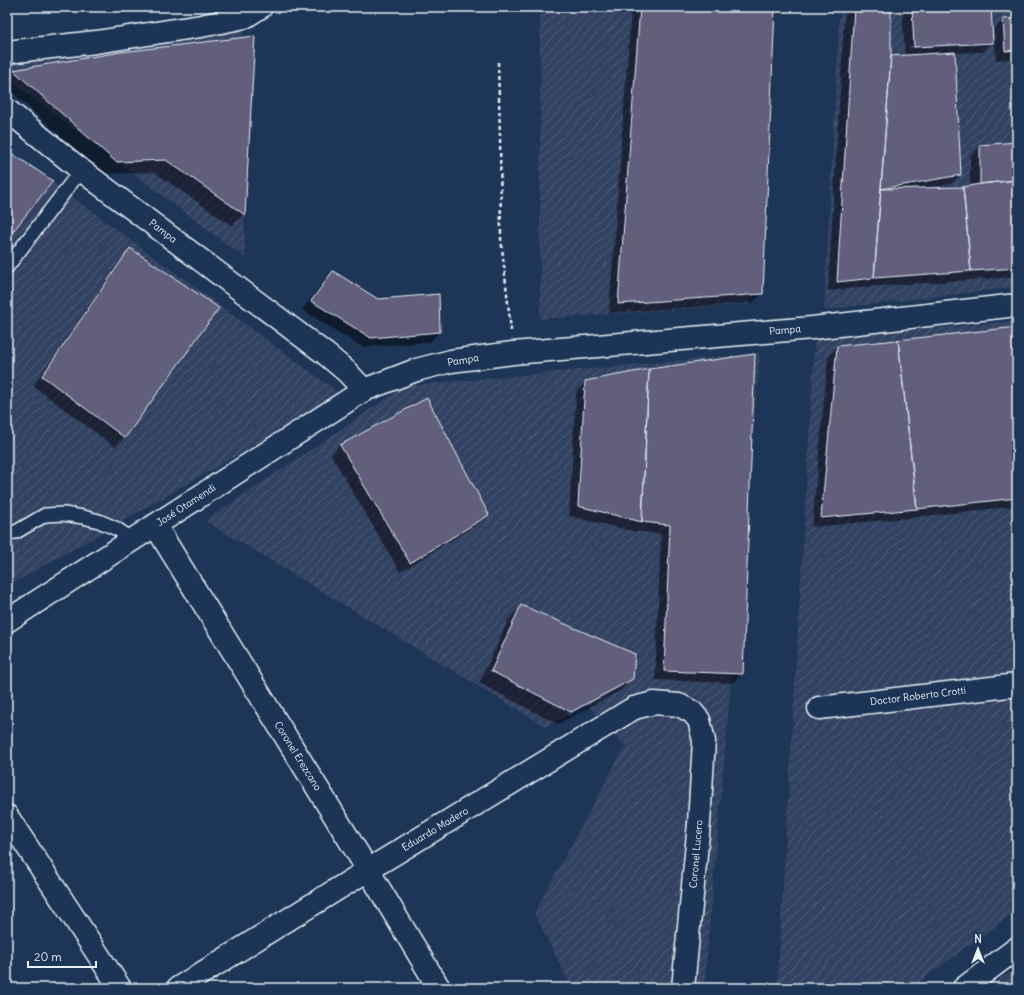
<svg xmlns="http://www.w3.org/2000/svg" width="1024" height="995" font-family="Delius,sans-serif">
	<defs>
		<pattern id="industrial-furrows" width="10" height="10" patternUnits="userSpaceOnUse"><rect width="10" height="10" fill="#324262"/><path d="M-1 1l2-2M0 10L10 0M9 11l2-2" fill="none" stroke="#505e79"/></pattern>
	</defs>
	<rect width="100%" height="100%" fill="#1d3557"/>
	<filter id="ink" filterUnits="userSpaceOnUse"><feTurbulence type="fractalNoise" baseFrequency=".025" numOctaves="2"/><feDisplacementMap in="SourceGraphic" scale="8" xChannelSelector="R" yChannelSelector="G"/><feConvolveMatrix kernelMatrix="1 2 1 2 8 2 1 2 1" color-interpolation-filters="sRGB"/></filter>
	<g filter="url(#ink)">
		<path fill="url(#industrial-furrows)" d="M770 7 750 304 540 319V9Z
			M840 7H1017V287L824 310Z
			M243 21 245 258 7 78V59Z
			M7 149 342 395 7 587Z
			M1017 321V910L911 988H777L815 337Z
			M760 353 704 988H572L534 913 625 746 587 704 546 727 205 521 405 386Z
			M1017 968V988H985Z"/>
		<path fill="#0007" fill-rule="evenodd" d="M634 7H774L762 294 752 303 609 313 631 10Z
			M845 7H890V58L905 56 902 7H990L992 42 983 52 954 53 960 175 951 184 933 187V189L963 188 970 187V156L980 146 1017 143V277L864 287 828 291ZM983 42V44L909 48V46Z
			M1017 19V59L996 60 994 29 1004 20Z
			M121 53 244 214 232 226 154 172 103 174 7 88V77L13 71Z
			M131 249 125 437 115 447 33 386 121 259Z
			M333 272 378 300 438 295 439 332 430 342 362 347 302 310 323 282Z
			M1017 328V506L907 518 812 527 828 357 837 347Z
			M649 370 742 673 732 683 655 680 661 534 632 531 569 516 576 392 585 382Z
			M427 399 488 515 478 524 400 572 331 455 340 445Z
			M521 606 632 679 620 691 558 724 479 683 509 619ZM622 684V686L568 716 567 714Z"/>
		<path fill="#625f7c" stroke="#e8f1f8" d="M640 7H775L763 294 618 304Z
			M854 7H891V56L874 278 837 282Z
			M912 7H991L993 43 914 47Z
			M1017 18V50L1005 51 1003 19Z
			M255 36 245 215 166 160 116 162 13 70 121 52Z
			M955 52 961 175 881 189 891 56Z
			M1017 142V180L980 184V145Z
			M7 150 53 181 7 239Z
			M1017 180V268L971 271 963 187 980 184Z
			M963 187 971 271 874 278 881 189Z
			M130 248 219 308 125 438 42 376Z
			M333 271 378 299 439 294 440 332 371 338 311 301Z
			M1017 327V498L917 509 898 340Z
			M898 340 917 509 821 518 837 346Z
			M755 354 743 674 664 671 670 525 642 522 649 369Z
			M649 369 642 522 578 506 585 381Z
			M427 398 489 515 410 563 340 445Z
			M521 605 635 654 633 679 571 712 491 671Z"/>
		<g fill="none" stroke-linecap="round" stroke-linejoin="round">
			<defs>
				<path id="lane" d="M7 267 81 170
					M7 533 16 532 45 515 64 514 83 517 99 521 117 529 133 540"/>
				<path id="street" d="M7 52 96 42 201 26 245 17 261 7
					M7 110 81 170 327 355 346 371 364 390
					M155 525 368 870 439 988
					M7 621 364 390 416 370 451 361 513 353 812 328 1017 305
					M819 708 1017 685
					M7 816 120 988
					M178 988 368 870 634 708 654 703 679 705 692 712 699 720 704 741 699 823 683 988
					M964 988 1017 948"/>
			</defs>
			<use href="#lane" stroke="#e8f1f8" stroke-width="16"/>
			<use href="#street" stroke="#e8f1f8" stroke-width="25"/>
			<path stroke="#e8f1f8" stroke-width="2.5" stroke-dasharray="4 3" stroke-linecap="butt" d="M498 62 500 135 501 238 511 331"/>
			<use href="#lane" stroke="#1d3557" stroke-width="13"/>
			<use href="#street" stroke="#1d3557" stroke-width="22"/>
		</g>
	</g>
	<g text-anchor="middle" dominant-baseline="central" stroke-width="3" stroke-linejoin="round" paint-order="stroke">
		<g font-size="10" fill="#e8f1f8" stroke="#1d3557">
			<text transform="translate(163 231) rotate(37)">Pampa</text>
			<text transform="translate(785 330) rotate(-5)">Pampa</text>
			<text transform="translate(463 360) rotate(-9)">Pampa</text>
			<text transform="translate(186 505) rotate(-33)">José Otamendi</text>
			<text transform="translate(918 696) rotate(-7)">Doctor Roberto Crotti</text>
			<text transform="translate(298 756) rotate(58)">Coronel Erezcano</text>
			<text transform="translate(435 829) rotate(-31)">Eduardo Madero</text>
			<text transform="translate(696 854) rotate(-85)">Coronel Lucero</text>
		</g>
	</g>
	<rect width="1024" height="995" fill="none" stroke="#1d3557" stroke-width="24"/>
	<rect x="12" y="12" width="1000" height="971" fill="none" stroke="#e8f1f8" stroke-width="1.5" filter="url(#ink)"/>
	<g transform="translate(978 949)" stroke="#1d3557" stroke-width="3" paint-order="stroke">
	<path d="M0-3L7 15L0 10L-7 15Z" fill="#e8f1f8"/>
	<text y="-6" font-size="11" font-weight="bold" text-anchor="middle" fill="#e8f1f8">N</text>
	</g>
	<path d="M28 961v6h68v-6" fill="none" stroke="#e8f1f8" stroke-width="2"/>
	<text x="34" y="961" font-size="12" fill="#e8f1f8" stroke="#1d3557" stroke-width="3" paint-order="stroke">20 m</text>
</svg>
